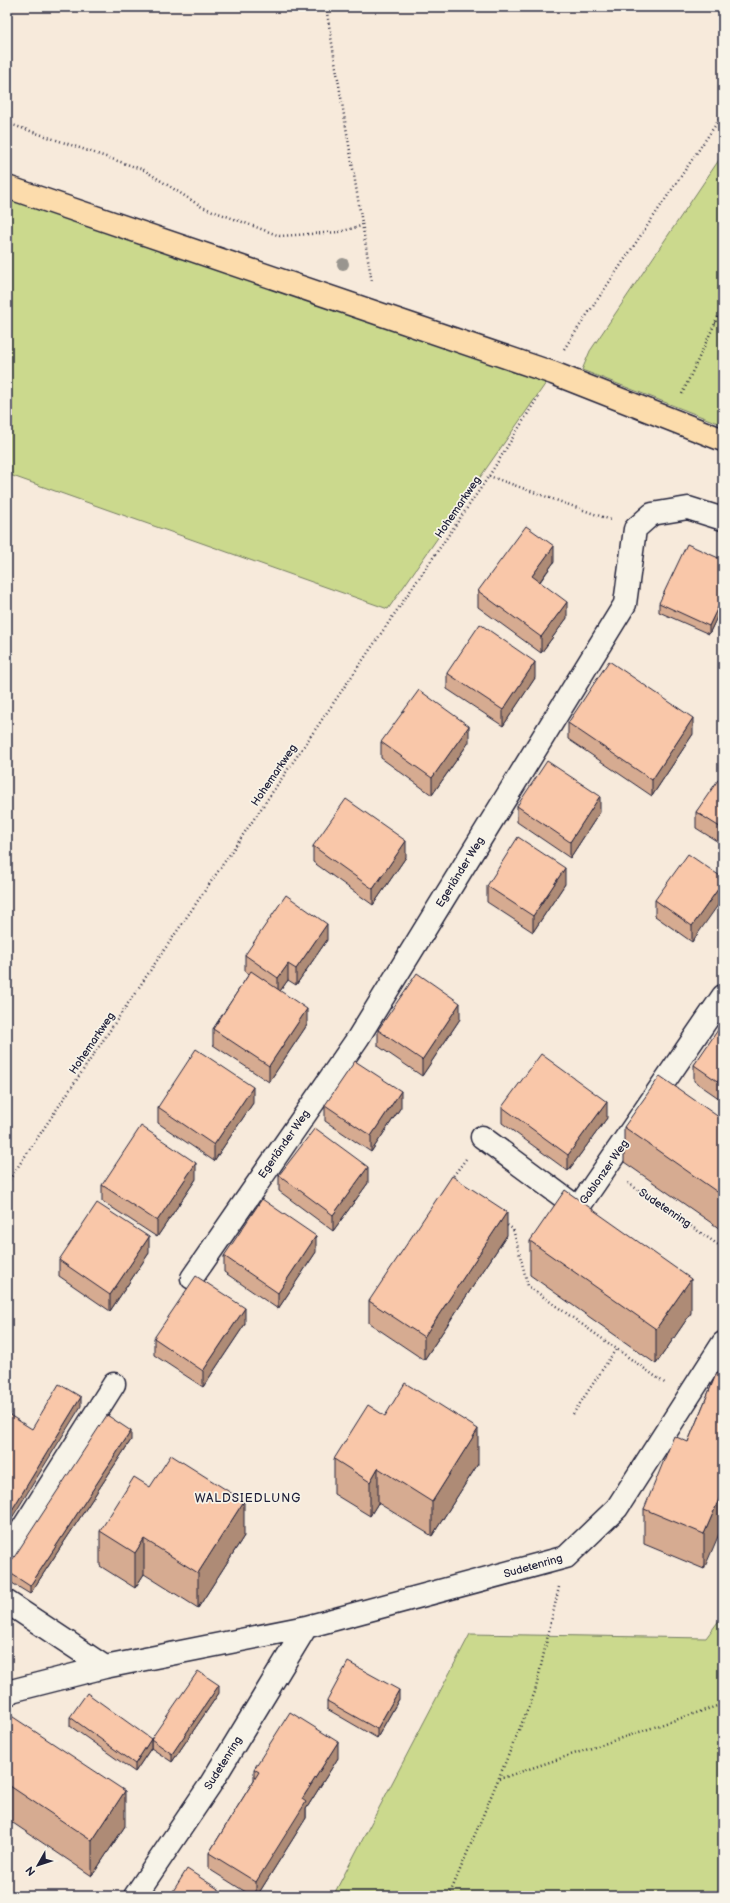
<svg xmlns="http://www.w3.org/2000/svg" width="730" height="1903" font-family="'Balsamiq Sans',sans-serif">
	<rect width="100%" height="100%" fill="#f7eadb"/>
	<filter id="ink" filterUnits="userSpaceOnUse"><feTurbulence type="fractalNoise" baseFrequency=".025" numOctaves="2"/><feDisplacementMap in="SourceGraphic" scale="8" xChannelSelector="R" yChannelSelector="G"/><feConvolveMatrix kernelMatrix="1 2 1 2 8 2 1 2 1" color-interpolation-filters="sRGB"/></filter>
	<g filter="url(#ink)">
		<path fill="#cbd98d" stroke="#767e64" d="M723 154V425L582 370 590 351Z
			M7 187 553 373 388 609 7 474Z
			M723 1615V1896H333L470 1634 706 1638Z"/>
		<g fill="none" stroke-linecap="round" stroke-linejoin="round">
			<defs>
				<path id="minor" d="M482 1137 578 1208 723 996
					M192 1278 358 1038 625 604 635 529 652 514 688 508 723 519
					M7 1553 114 1384
					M7 1602 105 1667
					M306 1627 566 1557 617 1508 723 1343
					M7 1695 11 1691 105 1667 306 1627 210 1785 135 1896"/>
				<path id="major" d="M7 187 553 373 723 440"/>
			</defs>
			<use href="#minor" stroke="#22223b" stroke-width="25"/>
			<use href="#major" stroke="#22223b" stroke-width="25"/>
			<path stroke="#22223b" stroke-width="2.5" stroke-dasharray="1 3" stroke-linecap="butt" d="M326 7 372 283
				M7 123 144 170 202 207 280 236 339 232 361 226
				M715 323 723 325
				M564 349 723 114
				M682 394 723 306
				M489 476 611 520
				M451 1179 466 1159
				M7 1183 158 959 489 476 538 397
				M628 1183 723 1248
				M504 1223 513 1229 528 1286 666 1384
				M573 1414 616 1349
				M499 1779 723 1704
				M449 1896 535 1692 559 1587"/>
			<use href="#minor" stroke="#f7f3e8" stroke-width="22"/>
			<use href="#major" stroke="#fcdcac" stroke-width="22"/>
		</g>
		<circle fill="#99958f" cx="343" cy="264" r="6"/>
		<path fill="#d6ab91" stroke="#22223b" d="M723 560V617L718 615 709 634 659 612V603Z
			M554 562 540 582 567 618 541 653 478 607V591Z
			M447 673 535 678 503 726 447 689Z
			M568 723 693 734 652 796 568 739Z
			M381 742H469L432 795 381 758Z
			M723 780V845L696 828V812Z
			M517 806 600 812 570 858 517 822Z
			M313 846 406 857 373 905 313 862Z
			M723 878 692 942 655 916V900Z
			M565 884 533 932 487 902V886Z
			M327 940 296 985 288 980 280 991 307 1025 269 1082 213 1045V1029L249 974 245 971V955Z
			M460 1019 422 1076 378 1046V1030Z
			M723 1025V1101L694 1081V1065Z
			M253 1103 214 1161 158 1123V1107Z
			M325 1105 401 1107 371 1152 325 1121Z
			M502 1107 607 1118 568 1171 502 1123Z
			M723 1120V1231L624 1162V1127Z
			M279 1175 368 1183 333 1231 279 1191Z
			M196 1179 157 1237 102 1201V1185Z
			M507 1235 424 1360 369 1323V1301Z
			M530 1241 691 1313 656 1364 530 1275Z
			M316 1252 278 1309 224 1272V1256Z
			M149 1253 110 1311 59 1276V1260Z
			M245 1324 203 1387 154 1355V1338Z
			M717 1372 704 1569 644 1544V1509L688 1442Z
			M385 1416 478 1464 432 1536 378 1503 370 1516 334 1494V1459Z
			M131 1440 30 1594 7 1580V1568Z
			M150 1487 244 1536 198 1608 144 1574 135 1588 100 1566V1531Z
			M219 1693 172 1762 151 1748V1739Z
			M399 1699 377 1738 327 1709V1701Z
			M7 1713 125 1826 92 1876 7 1819Z
			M70 1717 151 1748 135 1772 70 1726Z
			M338 1758 306 1809V1818L257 1896H252L209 1869V1853L254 1780V1769Z"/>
		<path fill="#ae8b76" stroke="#22223b" d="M554 546V562L532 592V576Z
			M567 602V618L541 653V637Z
			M718 607V615L709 634V626Z
			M535 662V678L503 726V710Z
			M693 718V734L652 796V780Z
			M469 726V742L432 795V778Z
			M600 796V812L570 858V842Z
			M406 841V857L373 905V889Z
			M565 868V884L533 932V916Z
			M723 882V898L692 942V926Z
			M327 924V940L296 985V969Z
			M288 964V980L278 994V978Z
			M460 1003V1019L422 1076V1060Z
			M307 1009V1025L269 1082V1066Z
			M253 1087V1103L214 1161V1145Z
			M401 1091V1107L371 1152V1136Z
			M607 1102V1118L568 1171V1155Z
			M196 1163V1179L157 1237V1221Z
			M368 1167V1183L333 1231V1215Z
			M507 1212V1235L424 1360V1337Z
			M316 1236V1252L278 1309V1293Z
			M149 1237V1253L110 1311V1295Z
			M691 1279V1313L656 1364V1329Z
			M245 1308V1324L203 1387V1371Z
			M81 1397V1406L7 1526V1518Z
			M478 1429V1464L432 1536V1502Z
			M131 1431V1440L30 1594V1586Z
			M378 1468V1503L370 1516V1482Z
			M723 1490V1525L704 1569V1534Z
			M244 1501V1536L198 1608V1573Z
			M144 1539V1574L135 1588V1553Z
			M219 1685V1693L172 1762V1754Z
			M399 1690V1699L377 1738V1729Z
			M151 1739V1748L135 1772V1764Z
			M338 1742V1758L306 1809V1818L257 1896H256V1882L302 1799Z
			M125 1791V1826L92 1876V1841Z"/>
		<path fill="#f9c7a9" stroke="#22223b" d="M526 526 554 546 532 576 567 602 541 637 478 591Z
			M687 544 723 560V609L718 607 709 626 659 603Z
			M480 624 535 662 503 710 447 673Z
			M609 661 693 718 652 780 568 723Z
			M419 690 469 726 432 778 381 742Z
			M547 761 600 796 570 842 517 806Z
			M718 780 723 783V829L696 812Z
			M346 799 406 841 373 889 313 846Z
			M518 837 565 868 533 916 487 886Z
			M688 854 723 878V882L692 926 655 900Z
			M286 895 327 924 296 969 288 964 278 978 245 955Z
			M251 971 307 1009 269 1066 213 1029Z
			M417 973 460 1003 422 1060 378 1030Z
			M722 1024 723 1025V1085L694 1065Z
			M196 1049 253 1087 214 1145 158 1107Z
			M541 1054 607 1102 568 1155 502 1107Z
			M355 1061 401 1091 371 1136 325 1105Z
			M660 1076 723 1120V1196L624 1127Z
			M141 1126 196 1163 157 1221 102 1185Z
			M315 1128 368 1167 333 1215 279 1175Z
			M452 1176 507 1212 424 1337 369 1301Z
			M565 1190 691 1279 656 1329 530 1241Z
			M262 1199 316 1236 278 1293 224 1256Z
			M97 1203 149 1237 110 1295 59 1260Z
			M196 1276 245 1308 203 1371 154 1338Z
			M717 1372 723 1375V1490L704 1534 644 1509 674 1436 688 1442Z
			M405 1383 478 1429 432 1502 378 1468 370 1482 334 1459 368 1405 385 1416Z
			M59 1384 81 1397 7 1518V1416L8 1414 32 1429Z
			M107 1415 131 1431 30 1586 7 1571V1568Z
			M171 1455 244 1501 198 1573 144 1539 135 1553 100 1531 134 1477 150 1487Z
			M348 1662 399 1690 377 1729 327 1701Z
			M198 1671 219 1685 172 1754 151 1739Z
			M87 1693 151 1739 135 1764 70 1717Z
			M290 1712 338 1742 302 1799 306 1802 256 1882 209 1853 259 1772 254 1769Z
			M7 1713 125 1791 92 1841 7 1784Z
			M187 1869 229 1896H170Z"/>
	</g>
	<g text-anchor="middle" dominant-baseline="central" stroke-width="3.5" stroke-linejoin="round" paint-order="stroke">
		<g font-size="11" fill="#22223b" stroke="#f7f3e8">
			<text transform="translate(458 507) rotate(-56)">Hohemarkweg</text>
			<text transform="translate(274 775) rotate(-56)">Hohemarkweg</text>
			<text transform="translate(460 872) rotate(-58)">Egerländer Weg</text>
			<text transform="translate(92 1043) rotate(-56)">Hohemarkweg</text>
			<text transform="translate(284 1144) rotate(-55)">Egerländer Weg</text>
			<text transform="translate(604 1172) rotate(-55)">Gablonzer Weg</text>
			<text transform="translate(665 1208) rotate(34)">Sudetenring</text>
			<text transform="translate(533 1566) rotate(-16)">Sudetenring</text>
			<text transform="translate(223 1763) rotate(-58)">Sudetenring</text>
		</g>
		<g font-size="12" letter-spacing="1" fill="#22223b" stroke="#f7f3e8">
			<text x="248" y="1498">WALDSIEDLUNG</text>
		</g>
	</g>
	<rect width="730" height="1903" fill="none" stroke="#f7f3e8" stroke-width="24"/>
	<rect x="12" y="12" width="706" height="1879" fill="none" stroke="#22223b" stroke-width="1.5" filter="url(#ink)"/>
	<g transform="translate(38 1865) rotate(231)" stroke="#f7f3e8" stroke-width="3" paint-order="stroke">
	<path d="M0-3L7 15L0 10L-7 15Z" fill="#22223b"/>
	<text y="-6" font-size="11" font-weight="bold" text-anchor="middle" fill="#22223b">N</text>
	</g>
</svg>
